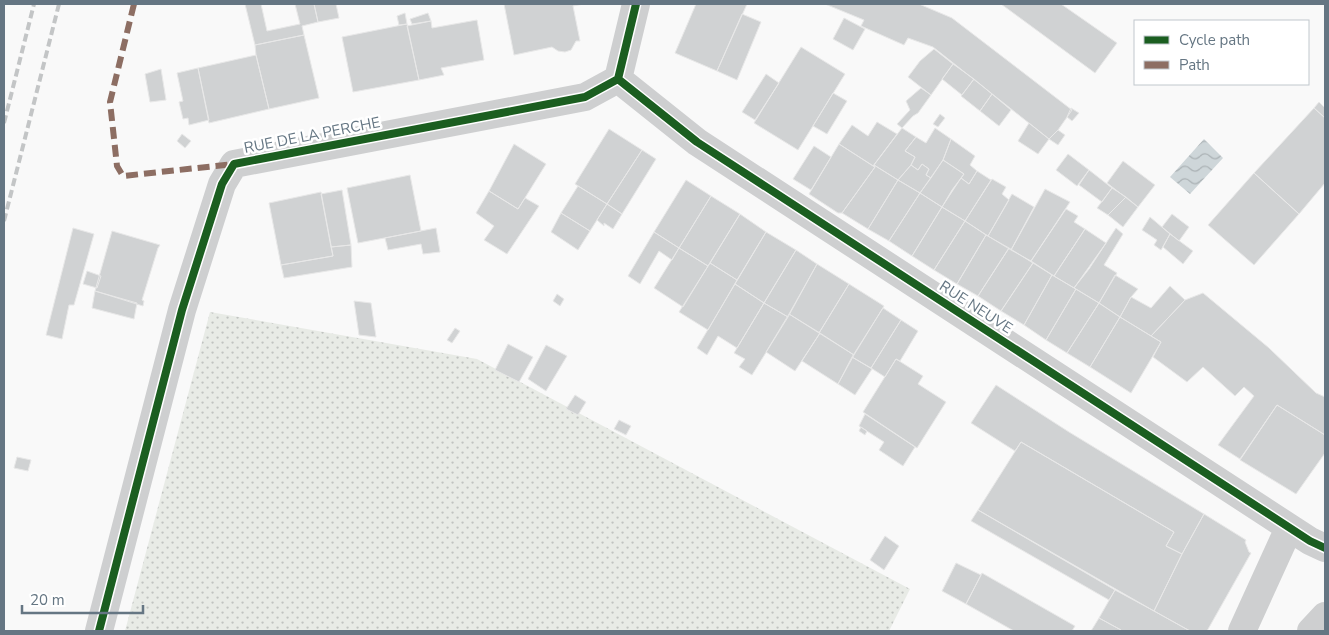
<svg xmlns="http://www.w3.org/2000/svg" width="1329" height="635" font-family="'Nunito Sans',sans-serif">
	<defs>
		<pattern id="grass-dots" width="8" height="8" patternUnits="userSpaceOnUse" patternTransform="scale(1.25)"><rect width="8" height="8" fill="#e8ebe6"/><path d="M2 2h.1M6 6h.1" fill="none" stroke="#c0c3c0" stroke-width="1.8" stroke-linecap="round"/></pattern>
		<pattern id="water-waves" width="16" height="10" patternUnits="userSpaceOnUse" patternTransform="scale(1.25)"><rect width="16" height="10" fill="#ced6d9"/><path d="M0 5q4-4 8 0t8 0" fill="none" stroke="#abb2b5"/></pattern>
	</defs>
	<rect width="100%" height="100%" fill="#f9f9f9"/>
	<path fill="url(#grass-dots)" d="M210 312 477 359 910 589 889 631H125Z"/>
	<path fill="url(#water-waves)" d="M1204 139 1223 158 1190 194 1170 177Z"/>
	<path fill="#d0d2d3" stroke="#e8e8e8" d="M245 4H261L267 31 300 24 295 4H314L318 22 302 26 304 35 255 45Z
		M314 4H336L339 18 318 22Z
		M504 4H584L573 6 580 41H576L571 50 565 52 558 51 552 47 514 55Z
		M696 4H747L717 71 675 53Z
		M825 4H919L952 18 1072 110 1058 130 1049 139 933 47 908 38 904 45 861 26 864 20Z
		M1001 4H1061L1117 43 1095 73Z
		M405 13 407 24 399 25 397 16Z
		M428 13 431 21 412 24 410 19Z
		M742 14 761 22 737 80 717 71Z
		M844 18 865 29 853 50 833 39Z
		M477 20 484 60 441 68 444 75 419 80 407 26 431 21 432 28Z
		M407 24 419 80 353 92 342 37Z
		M304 35 319 98 269 109 256 55 255 45Z
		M801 47 845 74 798 150 754 123Z
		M934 49 953 64 931 95 908 77 920 61Z
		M256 55 269 109 209 123 198 68Z
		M953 64 974 79 962 95 942 79Z
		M198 68 209 120 189 125 188 118 183 119 179 102 183 101 177 73Z
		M161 69 166 100 150 102 145 74Z
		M766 74 779 83 755 120 742 112Z
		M974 79 992 94 980 111 961 96Z
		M921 88 931 95 918 113 913 116 902 128 897 124 910 110 906 101Z
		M833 93 847 101 827 134 813 126Z
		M992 94 1011 110 999 126 980 111Z
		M1319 102 1325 108V118L1314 108Z
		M1071 108 1079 113 1072 121 1067 117Z
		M1314 108 1325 118V183L1299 214 1254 173Z
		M940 114 945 118 938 127 933 124Z
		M877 122 897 134 873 166 839 144 852 125 868 136Z
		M1029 123 1049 139 1038 154 1018 141Z
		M902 128 916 137 905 151 915 157 911 165 898 180 874 165Z
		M935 128 951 139 943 160 931 178 926 175 929 169 922 164 918 170 911 165 915 157 905 151 916 137 926 143Z
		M609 129 642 150 607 204 575 184Z
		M1058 130 1065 135 1058 145 1049 139Z
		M182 134 191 141 185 148 177 141Z
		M951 139 975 156 970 165 977 171 969 184 961 178 964 174 943 160Z
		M514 144 546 164 518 209 489 191Z
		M839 144 875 167 842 213H838L809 194Z
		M814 146 831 157 811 190 793 179Z
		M642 150 656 159 622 214 607 204Z
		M1068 154 1089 170 1077 186 1056 170Z
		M943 160 964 174 952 190 942 207 920 193Z
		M1123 161 1155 185 1138 207 1107 183Z
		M922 164 929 169 926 175 931 178 920 193 898 180 911 165 918 170Z
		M874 165 898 180 868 229 842 213 875 167 873 166Z
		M1089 170 1112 188 1102 202 1079 185Z
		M977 171 991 180 965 221 942 207 961 178 969 184Z
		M1254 173 1299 214 1254 265 1208 225Z
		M410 175 421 231 358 243 347 188Z
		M992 179 1006 187 1002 194 1009 200 988 236 965 221Z
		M686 180 711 196 679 248 654 232Z
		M898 180 920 193 889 241 868 229Z
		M578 186 607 204 590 231 561 213Z
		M1112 188 1126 197 1108 215 1097 208Z
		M1045 189 1070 202 1031 261 1011 250Z
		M342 190 351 245 331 247 321 194Z
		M489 191 518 209 525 198 539 206 507 254 484 240 494 226 476 213Z
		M321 192 333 256 281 265 269 203Z
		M920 193 942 207 912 256 889 241Z
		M1012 194 1034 207 1011 250 988 236Z
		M711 196 740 214 708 266 679 248Z
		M1126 197 1138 207 1123 227 1108 215Z
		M607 204 622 214 613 229 604 223V226L597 220Z
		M942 207 965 221 934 270 912 256Z
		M1066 209 1078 216 1074 222 1085 229 1054 276 1031 261Z
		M561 213 590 231 578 250 551 232Z
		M740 214 766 232 737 280 710 263Z
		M1172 214 1189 227 1179 241 1162 227Z
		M1150 217 1170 234 1161 250 1154 245 1157 240 1142 230Z
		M965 221 986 235 957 284 934 270Z
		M73 228 94 234 74 305H69L62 339 46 335Z
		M436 228 440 252 423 254 421 244 388 250 385 238Z
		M1116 228 1123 234 1104 265 1117 273 1099 303 1074 288 1089 269Z
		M1085 229 1106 243 1074 288 1054 276Z
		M112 231 160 245 158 248 142 300 144 301 143 306 95 291Z
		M654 232 679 248 672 260 659 251 640 284 628 276Z
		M766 232 796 250 764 303 735 284Z
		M1170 234 1193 251 1183 264 1163 247Z
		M986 235 1009 248 978 296 957 284Z
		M351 245 352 267 284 278 281 265 333 256 331 247Z
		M679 248 708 266 683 307 654 288Z
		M1009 248 1033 263 1001 311 978 296Z
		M796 250 817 264 788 317 764 303Z
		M710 263 737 280 708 330 679 312Z
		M1033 263 1052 275 1024 325 1001 311Z
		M817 264 849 284 819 333 789 314Z
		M87 271 101 276 97 288 83 284Z
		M1052 275 1076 289 1046 340 1024 325Z
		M1115 275 1138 289 1131 297 1120 317 1099 303Z
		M735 284 764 303 737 348 718 336 707 355 697 348Z
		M849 284 884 306 854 355 819 333Z
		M1170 286 1185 300 1151 336 1120 317 1131 297 1151 308Z
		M1076 289 1099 303 1067 353 1046 340Z
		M95 291 137 303 134 319 92 308Z
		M1203 293 1269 348 1316 393 1325 397V435L1277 405 1240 459 1218 445 1254 396 1244 387 1235 396 1203 367 1187 382 1153 357 1161 342 1151 336 1185 300Z
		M557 294 564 299 560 306 553 301Z
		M354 301 371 303 376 337 359 335Z
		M764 303 788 317 752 375 739 367 745 359 734 353Z
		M1099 303 1120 317 1090 367 1067 353Z
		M883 308 901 320 871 368 852 357Z
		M789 314 820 333 795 371 766 352Z
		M1120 317 1161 342 1131 393 1090 367Z
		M901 320 918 331 900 361 896 359 885 377 871 368Z
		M455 328 460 331 452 343 447 340Z
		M820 333 854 355 838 384 802 361Z
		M508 344 533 357 519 382 495 370Z
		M546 345 567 356 546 391 528 379Z
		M852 357 872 369 855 395 838 384Z
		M896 359 923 376 918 384 946 402 917 448 863 412Z
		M996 385 1069 432 1204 514 1182 554 1166 546 1174 532 1021 442 1015 451 971 423Z
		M575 395 586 402 578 415 566 409Z
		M1277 405 1325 435V453L1296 494 1240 460Z
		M865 414 915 447 903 466 879 450 884 442 859 426Z
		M619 420 631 426 626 435 614 429Z
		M861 427 867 431 865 435 859 431Z
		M1021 442 1174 532 1166 546 1182 554 1154 611 978 510Z
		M17 457 31 460 28 471 14 468Z
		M978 510 1115 590 1109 600 971 521Z
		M1204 514 1246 540 1245 542 1249 552 1251 553 1207 631H1190L1154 611 1182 554Z
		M885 536 899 546 884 570 870 560Z
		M956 563 981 575 966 604 942 591Z
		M982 573 1075 626 1072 631H1014L966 604Z
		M1115 590 1154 611 1190 631H1120L1121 630 1099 618Z
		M1099 618 1121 630 1120 631H1091Z"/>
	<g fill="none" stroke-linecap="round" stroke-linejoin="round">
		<path stroke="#cecfd0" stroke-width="28" d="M618 79 697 142 1310 541 1325 548
			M99 631 182 310 222 184 234 164 585 97 618 79 636 4
			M1242 631 1289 528
			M1311 631 1325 616"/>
		<path stroke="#c3c5c6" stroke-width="4" stroke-dasharray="8 4" stroke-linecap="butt" d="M4 123 34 4
			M4 221 59 4"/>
		<path stroke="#8d6e63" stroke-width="6" stroke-dasharray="12 6" stroke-linecap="butt" d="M134 4 110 102 117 166 123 176 234 164"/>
		<defs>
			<path id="cycleway" d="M618 79 697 142 1310 541 1325 548
				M99 631 182 310 222 184 234 164 585 97 618 79 636 4"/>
		</defs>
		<use href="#cycleway" stroke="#fff" stroke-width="11"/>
		<use href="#cycleway" stroke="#1b5e20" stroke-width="8"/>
	</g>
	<g text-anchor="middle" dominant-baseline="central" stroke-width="5" stroke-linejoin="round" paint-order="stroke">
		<g font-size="15" fill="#657683" stroke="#fff">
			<text transform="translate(312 135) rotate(-11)">RUE DE LA PERCHE</text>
			<text transform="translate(976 307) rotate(33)">RUE NEUVE</text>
		</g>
	</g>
	<rect width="1329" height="635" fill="none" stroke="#657683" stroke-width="10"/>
	<rect x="1134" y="20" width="175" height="65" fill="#ffffff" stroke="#c1c8cd"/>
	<rect x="1144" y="36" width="25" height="8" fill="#1b5e20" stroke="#c1c8cd"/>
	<text x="1179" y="45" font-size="15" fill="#657683">Cycle path</text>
	<rect x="1144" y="61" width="25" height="8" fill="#8d6e63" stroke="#c1c8cd"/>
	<text x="1179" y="70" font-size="15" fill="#657683">Path</text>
	<path d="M22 605v8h121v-8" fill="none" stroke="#657683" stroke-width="2.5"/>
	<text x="30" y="605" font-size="15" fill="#657683" stroke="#ffffff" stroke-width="4" paint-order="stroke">20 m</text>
</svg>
